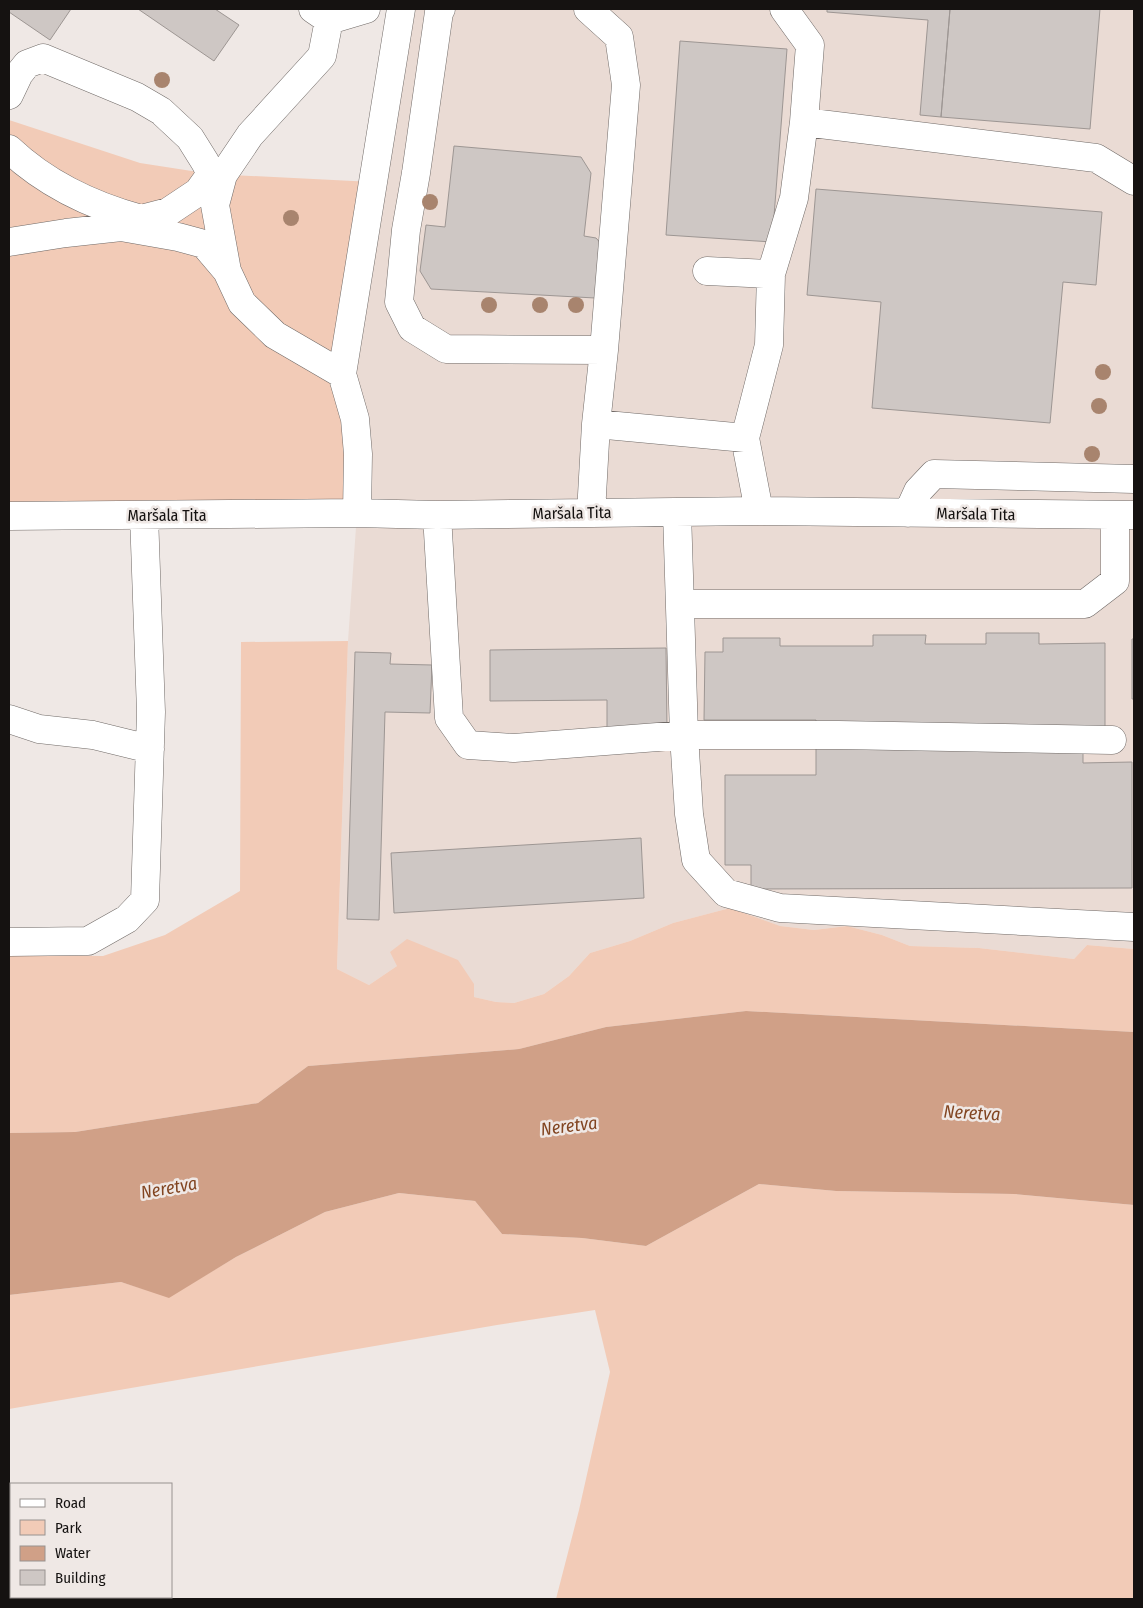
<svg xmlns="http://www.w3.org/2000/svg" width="1143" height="1608" font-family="'Fira Sans Condensed',sans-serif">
	<rect width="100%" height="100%" fill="#efe8e5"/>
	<path fill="#eadbd4" d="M401 9H1134V949L1087 945 1074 959 979 948 910 946 882 935 847 926 814 930 779 926 730 908 673 923 630 941 590 953 569 976 544 994 514 1003 496 1002 474 997 397 966 369 985 337 969 348 641 357 513 342 374Z"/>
	<path fill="#f2cbb7" d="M9 120 140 163 211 174 373 182 347 344 357 513 9 516Z
		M348 641 337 969 369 985 397 966 390 952 407 939 458 960 474 984V997L496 1002 514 1003 544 994 569 976 590 953 630 941 673 923 730 908 780 926 814 930 847 926 882 935 910 946 979 948 1074 959 1087 945 1134 949V1032L746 1011 606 1027 519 1049 308 1066 258 1103 75 1132 9 1133V955L103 956 165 935 240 891 241 642Z
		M759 1184 836 1191 1014 1194 1134 1205V1599H556L579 1510 610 1372 595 1310 497 1325 9 1409V1295L121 1282 169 1297 236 1257 325 1212 399 1193 475 1201 502 1234 582 1238 646 1246Z"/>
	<path fill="#d0a087" d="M746 1011 1134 1032V1205L1014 1194 836 1191 759 1184 646 1246 582 1238 502 1234 475 1201 399 1193 325 1212 236 1257 169 1298 121 1282 9 1295V1133L75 1132 258 1103 308 1066 519 1049 606 1027Z"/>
	<path fill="#cec7c4" stroke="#9d9693" d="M9 9H71L50 40 9 12Z
		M138 9H215L239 25 214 61Z
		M827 9H950L941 117 920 115 928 20 827 12Z
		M950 9H1100L1090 129 941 117Z
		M680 41 787 49 772 242 666 235Z
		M454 146 581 157 591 173 584 236 596 238 606 249 595 298 431 289 420 271 426 225 445 227Z
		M816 189 1102 212 1096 285 1063 282 1050 423 872 408 881 302 807 295Z
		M986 633H1039V644L1105 643V732H1083V763L1132 762V888L751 889V865H725V775H816V720H704L705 652H723V638H780V646H873V635H926L925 644H986Z
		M1132 639H1134V699H1132Z
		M666 648 667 730 607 731V700L490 701V650Z
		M355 652 391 653 390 664 432 665 430 713 385 712 379 920 347 919Z
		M641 838 644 898 394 913 391 853Z"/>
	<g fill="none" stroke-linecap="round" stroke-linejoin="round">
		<defs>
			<path id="minor" d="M313 9 329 20 366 9
				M441 9 439 12 416 173 406 230 399 302 412 328 446 349 604 350
				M588 9 619 37 626 85 604 350 596 424 591 513
				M329 20 322 56 250 135 223 175 215 205 227 271 242 303 275 335 342 374
				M9 95 19 74 27 64 43 58 137 97 161 111 190 138 205 162 211 174
				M804 122 1096 158 1134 181
				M9 149C45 183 93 206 141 219
				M124 226 141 219 168 212 198 192 211 174 223 175
				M9 242 66 233 121 227 178 237 204 244 226 270
				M707 271 771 274
				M596 424 745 438
				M759 511 745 438 769 345 771 274 794 198 804 122 810 45 784 9
				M677 512 684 735 689 814 696 860 726 893 780 908 1134 927
				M357 513 358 454 355 419 342 374 401 9
				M908 513 918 491 934 474 1134 479
				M437 515 449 718 468 745 514 748 684 735H839L1112 740
				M9 516 357 513 437 515 759 511 1134 515
				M680 604H1085L1115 581V515
				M9 719 39 729 93 735 150 749
				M9 942 88 941 127 919 145 900 151 712 144 515"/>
		</defs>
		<use href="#minor" stroke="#706a67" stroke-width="29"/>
		<use href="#minor" stroke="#fff" stroke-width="28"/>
	</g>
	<g fill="#a8846e">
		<circle cx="162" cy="80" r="8"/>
		<circle cx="430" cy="202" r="8"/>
		<circle cx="291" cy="218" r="8"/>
		<circle cx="489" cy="305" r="8"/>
		<circle cx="540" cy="305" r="8"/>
		<circle cx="576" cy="305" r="8"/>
		<circle cx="1103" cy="372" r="8"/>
		<circle cx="1099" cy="406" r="8"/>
		<circle cx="1092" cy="454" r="8"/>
	</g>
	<g text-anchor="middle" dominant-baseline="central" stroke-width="5" stroke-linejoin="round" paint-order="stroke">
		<g font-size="16" fill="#151211" stroke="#efe8e5">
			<text transform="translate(572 513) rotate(-1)">Maršala Tita</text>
			<text transform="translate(976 514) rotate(1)">Maršala Tita</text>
			<text x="167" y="515">Maršala Tita</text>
		</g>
		<g font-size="18" font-style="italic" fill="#824521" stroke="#efe8e5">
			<text transform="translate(972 1113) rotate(3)">Neretva</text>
			<text transform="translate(569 1126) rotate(-7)">Neretva</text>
			<text transform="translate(169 1188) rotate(-10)">Neretva</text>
		</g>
	</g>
	<rect width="1143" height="1608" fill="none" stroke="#151211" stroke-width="20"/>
	<rect x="10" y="1483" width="162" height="115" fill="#efe8e5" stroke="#989290"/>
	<rect x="20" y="1499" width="25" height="8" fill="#ffffff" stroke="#989290"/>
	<text x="55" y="1508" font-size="15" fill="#151211">Road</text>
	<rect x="20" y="1520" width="25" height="15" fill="#f2cbb7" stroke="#989290"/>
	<text x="55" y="1533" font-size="15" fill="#151211">Park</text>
	<rect x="20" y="1546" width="25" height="15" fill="#d0a087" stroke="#989290"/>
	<text x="55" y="1558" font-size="15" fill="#151211">Water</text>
	<rect x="20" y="1570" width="25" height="15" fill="#cec7c4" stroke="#989290"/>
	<text x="55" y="1583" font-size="15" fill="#151211">Building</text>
</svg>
